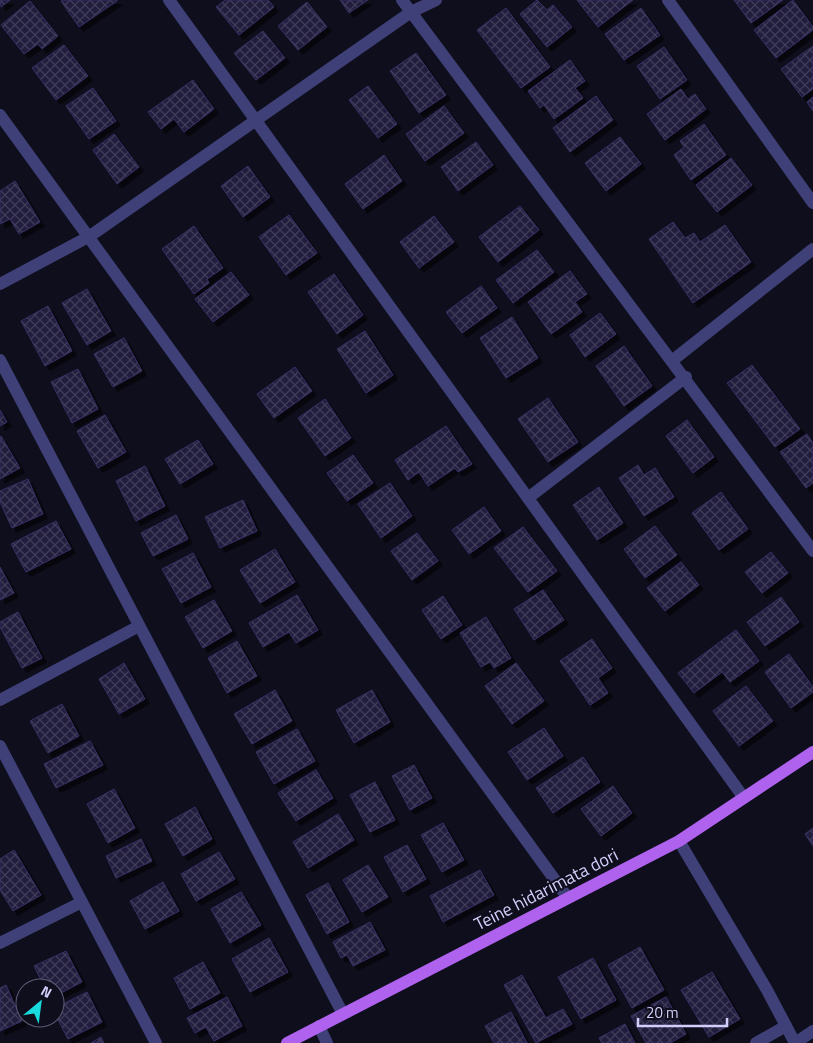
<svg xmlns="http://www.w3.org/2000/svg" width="813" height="1043" font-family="'Titillium Web',sans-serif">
	<defs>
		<pattern id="building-cross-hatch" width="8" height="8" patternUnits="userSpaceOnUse" patternTransform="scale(1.25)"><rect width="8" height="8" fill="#201c3c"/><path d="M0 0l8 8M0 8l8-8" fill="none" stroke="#3f3c59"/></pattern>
		<filter id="shadow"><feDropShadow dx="4.5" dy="4.5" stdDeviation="0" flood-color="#0009"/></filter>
	</defs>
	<rect width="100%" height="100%" fill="#0f0e1d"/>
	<path fill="url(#building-cross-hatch)" stroke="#373065" filter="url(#shadow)" d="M0 0H10L1 7Z
		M63 0H117V1L79 27 61 1Z
		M225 0H268L274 7 239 35 216 7Z
		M340 0H368L349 13Z
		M537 0 547 10 553 5 572 27 547 47 520 14Z
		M577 0H633L598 27Z
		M734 0H783L751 23Z
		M793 0 813 27V30L776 58 754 30Z
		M30 1 58 36 42 49 38 44 24 54 1 25Z
		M307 2 327 27 298 50 278 26Z
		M506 8 550 67 521 88 477 30Z
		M641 8 660 35 624 60 605 34Z
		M263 31 285 58 256 80 234 53Z
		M64 45 88 76 56 100 32 68Z
		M813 46V89L802 97 781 69Z
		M664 47 687 80 660 99 637 66Z
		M416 53 446 95 419 113 390 71Z
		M570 60 585 81 575 88 583 98 554 119 544 105 540 108 528 91Z
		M193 80 214 109 184 132 174 119 161 129 148 112Z
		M368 86 397 124 378 138 349 100Z
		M93 88 116 121 89 139 66 106Z
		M681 89 688 99 695 94 706 109 665 140 647 114Z
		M596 96 613 120 570 152 553 128Z
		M813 97V111L807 102Z
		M444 106 464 133 425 161 406 134Z
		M704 124 726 155 691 180 674 155 684 147 680 141Z
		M114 134 139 167 117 184 93 150Z
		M620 137 641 164 606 191 585 163Z
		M476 142 493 165 458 191 441 167Z
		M384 155 402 181 363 209 345 184Z
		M731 158 752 185 717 212 696 185Z
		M248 166 270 197 243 217 221 186Z
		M15 181 40 222 19 234 10 219 0 224V191Z
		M520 206 539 230 498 262 479 237Z
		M289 215 317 253 286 275 259 237Z
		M434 216 454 242 419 268 400 242Z
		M673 222 685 238 694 233 700 242 725 225 751 262 693 303 649 239Z
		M194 226 223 268 207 279 209 283 194 294 162 249Z
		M537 250 554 272 513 303 496 280Z
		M570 271 587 294 575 302 582 312 551 334 528 302Z
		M231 272 249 295 213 322 195 299Z
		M334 274 363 315 337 334 308 292Z
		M481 286 497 308 462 333 446 312Z
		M87 289 111 331 87 345 62 303Z
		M48 306 72 351 45 366 21 321Z
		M600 313 616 334 585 357 570 335Z
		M512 317 538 358 506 378 480 338Z
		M365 331 393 375 366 393 337 349Z
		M124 338 142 371 113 387 94 354Z
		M624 346 652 386 624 406 596 366Z
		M752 365 800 429 775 447 727 383Z
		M295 367 312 391 274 418 257 394Z
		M78 369 98 409 72 423 51 382Z
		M548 398 578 442 548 462 518 419Z
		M325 399 351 438 325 456 298 418Z
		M0 410 7 422 0 426Z
		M105 415 126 452 98 468 77 431Z
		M687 420 714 457 693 473 666 436Z
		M446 426 472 464 458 472 455 468 428 486 419 472 408 480 395 460Z
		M807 434 813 443V483L806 488 780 452Z
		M1 436 20 468 0 479V437Z
		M198 440 213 464 180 484 165 459Z
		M353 455 373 483 347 501 327 473Z
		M638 465 644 475 655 468 674 497 644 516 619 478Z
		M145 466 165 506 136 521 116 481Z
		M28 479 43 514 12 528 0 502V491Z
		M390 483 412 516 381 538 358 504Z
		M599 487 623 523 597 540 573 505Z
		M721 492 748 529 719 550 692 513Z
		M243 500 257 531 220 548 205 517Z
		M484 507 501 531 469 554 452 530Z
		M176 515 188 539 153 556 141 533Z
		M56 521 71 549 26 572 11 544Z
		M655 526 677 555 645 578 624 549Z
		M523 527 557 571 528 592 494 548Z
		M417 533 438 561 412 580 391 551Z
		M275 549 295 582 260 603 240 570Z
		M771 552 788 573 762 593 745 572Z
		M193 553 211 587 181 603 162 569Z
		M681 562 699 585 665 611 647 588Z
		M0 567 14 593 0 600Z
		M543 590 564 620 534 640 514 609Z
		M297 595 318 630 296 643 289 632 263 647 249 623Z
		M443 596 462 625 441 639 422 610Z
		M781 597 799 622 765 646 747 622Z
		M214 600 232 631 203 648 185 617Z
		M18 612 42 658 22 668 0 627V622Z
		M486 617 511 658 494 668 490 662 481 667 460 633Z
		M736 630 759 661 730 682 722 672 694 693 678 673Z
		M592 639 612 668 598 678 608 693 590 705 560 661Z
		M237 641 257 676 227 693 208 658Z
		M789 654 813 687V692L791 708 765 672Z
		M124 663 145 699 119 714 99 679Z
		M516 663 544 701 512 724 485 686Z
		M746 686 773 721 739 746 713 711Z
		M275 690 292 721 252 744 234 714Z
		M372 690 390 722 354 743 336 710Z
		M62 704 79 736 48 753 30 721Z
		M544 728 563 756 527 780 508 752Z
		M297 729 315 761 274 784 256 752Z
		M90 741 103 765 56 788 44 764Z
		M583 757 600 782 553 813 536 788Z
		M414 765 432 798 410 810 392 776Z
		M316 770 333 798 296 821 278 793Z
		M375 782 395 820 370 832 350 795Z
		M613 786 632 813 601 836 581 809Z
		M114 789 135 828 108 843 87 804Z
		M195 807 212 839 183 856 165 824Z
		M338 814 354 840 308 868 293 842Z
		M443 823 464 860 442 872 421 835Z
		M813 828V846L805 834Z
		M141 839 152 861 116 878 106 856Z
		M407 845 426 879 403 892 384 857Z
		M14 850 41 895 13 911 0 890V859Z
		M219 852 235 879 196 901 181 874Z
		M368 865 388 897 362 912 343 880Z
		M480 870 494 895 443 922 430 896Z
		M163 882 179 911 145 929 130 901Z
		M328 883 349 922 327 934 306 895Z
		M241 892 261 925 230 943 211 909Z
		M370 922 385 950 353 966 347 955 341 958 333 942Z
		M269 938 288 972 250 992 232 959Z
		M640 947 664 990 632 1008 608 965Z
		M66 951 82 982 55 996V988H45L34 966Z
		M593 958 616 1000 581 1019 558 977Z
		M203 962 220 993 190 1009 174 978Z
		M712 972 740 1019 709 1037 681 990Z
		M522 975 546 1018 563 1009 572 1024 536 1043 504 985Z
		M6 985 22 1021 0 1031V988Z
		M87 992 102 1022 68 1039 55 1014V1008Z
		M227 997 242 1026 214 1041 206 1027 195 1033 187 1018Z
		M666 997 686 1034 670 1043H646L631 1016Z
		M511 1012 527 1043H494L485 1026Z
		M625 1024 635 1043H602L599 1038Z
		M101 1037 104 1043H91Z"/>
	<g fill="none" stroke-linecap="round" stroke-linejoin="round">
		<path stroke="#3e4077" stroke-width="12" d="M169 0 744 798
			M402 0 813 551
			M668 0 813 203
			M0 115 568 898
			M0 284 90 236 411 12 436 0
			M0 360 343 1014
			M673 360 813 249
			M528 498 686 377
			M0 700 139 626
			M0 746 156 1043
			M0 943 82 902
			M319 1026 327 1043
			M756 1043 786 1026
			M795 1043 813 1031"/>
		<path stroke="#3e4077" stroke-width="12" d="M679 841 767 990 795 1043"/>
		<path stroke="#af62ee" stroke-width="12" d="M287 1043 679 841 813 752"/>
	</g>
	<g text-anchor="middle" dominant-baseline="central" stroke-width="4" stroke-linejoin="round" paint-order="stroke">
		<g font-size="18" fill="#d1cffa" stroke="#0f0e1d">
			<text transform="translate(546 889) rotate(-27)">Teine hidarimata dori</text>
		</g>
	</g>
	<g transform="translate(40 1003) rotate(29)"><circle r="24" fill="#0f0e1d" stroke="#5d5b75"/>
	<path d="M0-4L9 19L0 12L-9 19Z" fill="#18d9dd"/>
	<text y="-8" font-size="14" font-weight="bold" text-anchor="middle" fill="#d1cffa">N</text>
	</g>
	<path d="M638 1018v8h89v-8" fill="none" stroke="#d1cffa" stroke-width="2.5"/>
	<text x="646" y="1018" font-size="15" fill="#d1cffa" stroke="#0f0e1d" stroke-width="4" paint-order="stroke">20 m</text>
</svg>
